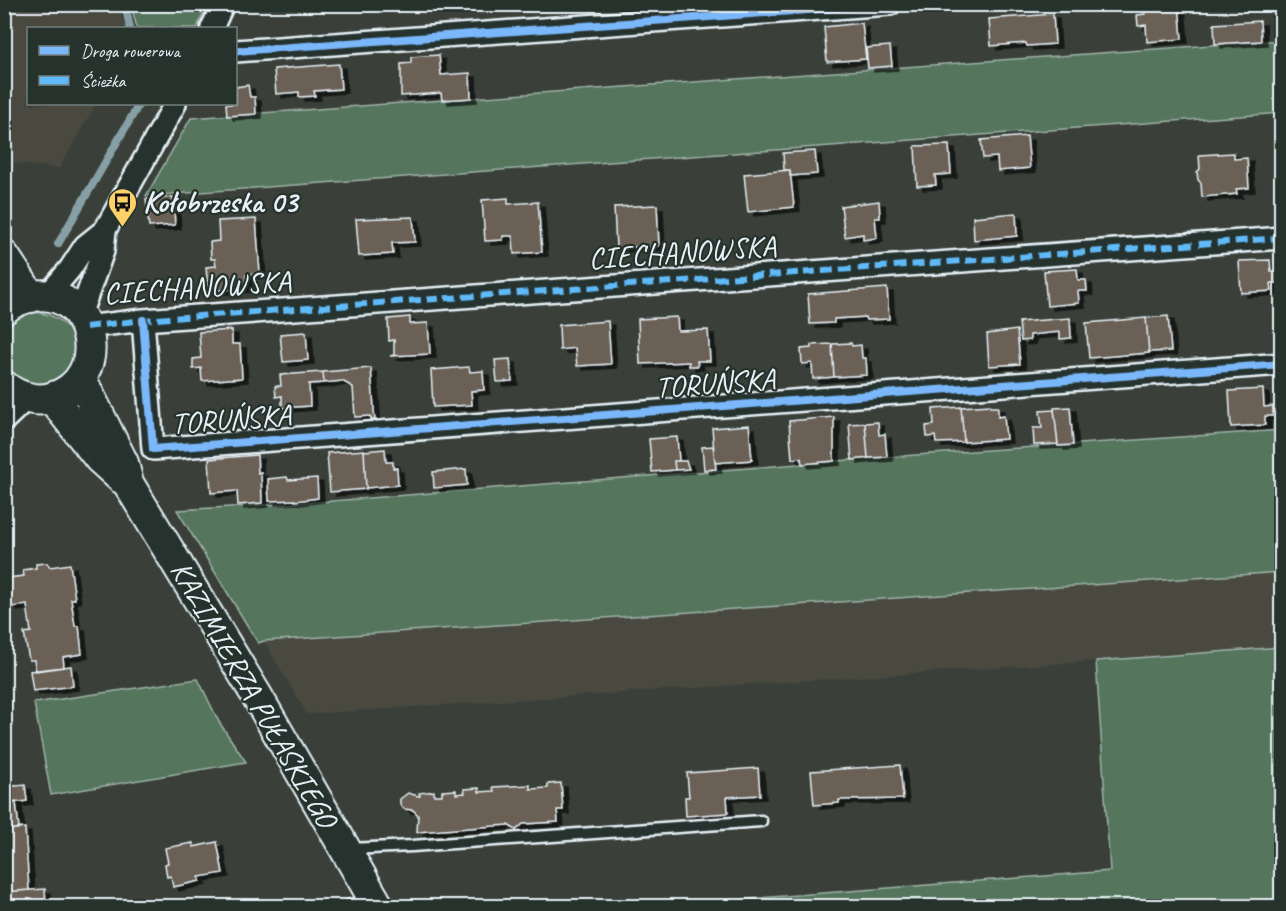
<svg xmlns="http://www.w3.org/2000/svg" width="1286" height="911" font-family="Caveat,sans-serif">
	<defs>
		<filter id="shadow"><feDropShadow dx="6" dy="4" stdDeviation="0" flood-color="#0009"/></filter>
	</defs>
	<rect width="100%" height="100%" fill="#3a4039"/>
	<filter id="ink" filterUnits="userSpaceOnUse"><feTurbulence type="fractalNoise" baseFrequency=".0167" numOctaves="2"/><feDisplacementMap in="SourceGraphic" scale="12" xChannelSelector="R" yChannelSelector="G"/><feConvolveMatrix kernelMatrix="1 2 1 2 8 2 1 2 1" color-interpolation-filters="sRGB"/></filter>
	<g filter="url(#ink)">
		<path fill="#484a41" d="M5 4 119 5 125 28H28V104H96L59 168 5 162Z
			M1281 572V647L1096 661 307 714 264 641Z"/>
		<path fill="#56755d" stroke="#9fb3aa" stroke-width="1.5" d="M131 5V4L207 5 197 28H137Z
			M1281 40V113L146 196 191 118Z
			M32 312C56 313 79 328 74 355 68 381 46 393 22 382 15 378 7 374 5 367 3 361 5 354 5 348 4 325 11 319 32 312Z
			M1281 430V572L264 641 258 643 177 510 319 502 887 457Z
			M1281 647V906H656L1110 871 1096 661Z
			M198 679 219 722 246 762 51 795 34 703Z"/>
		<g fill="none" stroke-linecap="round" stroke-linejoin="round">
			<path stroke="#87a0a5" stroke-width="8" d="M125 4 130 28
				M58 244 139 104"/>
		</g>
		<path fill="#6a6054" stroke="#e8f1f8" stroke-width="1.5" filter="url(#shadow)" d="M1145 4H1179L1182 39 1147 42 1146 25 1138 26 1137 15 1145 14Z
			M1053 14 1055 44 1027 46 1026 43 991 46 989 19Z
			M1260 21 1261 41 1215 44 1214 24Z
			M862 23 866 59 827 62 824 27Z
			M890 46 892 66 868 68 866 48Z
			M439 55 441 75 470 73 471 98 442 100 441 93 401 96V64L411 63V57Z
			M339 64 341 89 314 91 315 96 299 97V92L276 94 274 69Z
			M248 85 250 97H255L256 114 227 116 226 104H236V87Z
			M1027 136 1030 168 998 171 997 157 983 158 981 140Z
			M949 145 951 174 935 175 936 185 917 186 915 146Z
			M815 151 817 174 790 176V170H784L783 153Z
			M1234 153V159L1247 158 1249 188 1236 189 1237 194 1202 197 1201 183 1198 180 1197 172 1200 169 1199 155Z
			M790 170 794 207 748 212 744 174Z
			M173 197 175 225 149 227 146 199Z
			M508 198V204L538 202 542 252 514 254 513 236H503V240L485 241 482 200Z
			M879 201 880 218H875L877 238 863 240V234L845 237 841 206Z
			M657 205 659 246 616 248 614 207Z
			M1016 213 1017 236 974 240 973 217Z
			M413 217 415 242 392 243 393 254 359 256 356 219Z
			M256 219 260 274 246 275V288L208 291 206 267 216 266 215 259H211L210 242 219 241 218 221Z
			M1270 260 1271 272H1279L1280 283H1271L1272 291 1241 293 1239 261Z
			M1077 269 1078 280H1086L1087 291H1078L1079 303 1047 306 1044 271Z
			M887 288 889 319 866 320 865 317 834 319V323L810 324 808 294Z
			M1168 316 1171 351 1149 352 1146 318Z
			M410 317V324L428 323 430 354 390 356 394 355V340L389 341 388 319Z
			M677 317 678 331 708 330 710 361H697L698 366H689V362L640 364 638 319Z
			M1070 318 1071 338 1060 339V332L1030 335V340L1021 341 1019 322Z
			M1146 318 1149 353 1089 358 1086 323Z
			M608 321 611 364 577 366 575 348 560 350 559 325Z
			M232 330V344H240L242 378 202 381 201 368 193 369V359L201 358 199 332Z
			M1017 330 1020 364 989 366 987 334Z
			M306 332 308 360 283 362 280 334Z
			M851 343 852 346 861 345 862 358H866L867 375 834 377 832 344Z
			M832 344 834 377 813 379 812 363 802 364 801 349 811 348V345Z
			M510 359 512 381 497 382 495 360Z
			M469 367 470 372 483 371 484 390 471 391 472 405 433 407 431 370Z
			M371 368 375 423H373L370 416 355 417 353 387 342 381 324 383 323 372Z
			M323 372 324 383 309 384 310 406 282 408V396L276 397 275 386H281L280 375Z
			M1263 389 1264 407 1273 406V416H1265V425L1231 427 1229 391Z
			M990 405V407H998V417L1004 416 1006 439 964 442 961 407Z
			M961 407 964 442 936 443 935 436 927 437 926 426 934 425 933 409Z
			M1070 407 1073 445 1058 446 1054 408Z
			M1054 410 1058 444 1034 445 1033 428H1042L1040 411Z
			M834 417V461L802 464 801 458 792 459 789 421Z
			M878 422 879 435 885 434 887 457 868 458 865 423Z
			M865 423 868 458 852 460 849 424Z
			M749 425 752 460 715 463 712 428Z
			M677 437 679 461H674L675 470 652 472 649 439Z
			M713 446 716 469 704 470 702 447Z
			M385 449 386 462H393V468H397L398 485 366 488 364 451Z
			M364 450 366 489 330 492 327 453Z
			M257 455 258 473 261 472 262 503 238 505 237 491 211 493 209 459Z
			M674 461H686L689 469 675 470Z
			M466 469 467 485 434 488 433 472Z
			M287 477 288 480 317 478 318 498 295 501V500L269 501 268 479Z
			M47 563 50 567 70 564 75 599H71L75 626H79L82 654 63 657 64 667 36 671 34 660H29L24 633 31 632 27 605 11 607 7 578 24 576 23 570 36 568V564Z
			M71 666 73 686 33 691 30 671Z
			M900 765 903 799 839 800V803L814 805 811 771Z
			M758 768 760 795 727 797 728 813 686 816 685 797H689L687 773Z
			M561 783 563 810H557L558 822 523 824 516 830 508 825 417 832 418 815 413 810 404 809 400 804V799L408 793 418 796H420L419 793 434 791V795H442V791L456 790V794L465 793 464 789 479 788V792L494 791 493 787 530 785V789L548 788V784Z
			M25 785 27 801 4 804V787Z
			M16 802 19 829 4 830V804Z
			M25 828 29 890 4 892V830Z
			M217 842 223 873 199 877 200 881 173 887 171 876 167 877 165 864 168 863 165 848 193 843V847Z
			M45 889 46 906H4V892Z"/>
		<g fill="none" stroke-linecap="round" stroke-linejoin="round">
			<defs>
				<path id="lane" d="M350 849 412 846 761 821
					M349 906 371 898"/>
				<path id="street" d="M212 28 223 4
					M236 51 890 4
					M48 295 70 269 85 246 105 230
					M80 315 103 251 105 230 175 104
					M143 320 153 449 1282 364
					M86 327 143 320 1282 238
					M4 420 27 398"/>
				<path id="secondary" d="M4 256 31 297
					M4 309C13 301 23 298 33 296 94 286 114 380 51 398 35 402 17 397 4 386
					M81 379 123 463 128 483 257 696 378 906
					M52 398 100 459 121 478"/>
			</defs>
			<use href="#lane" stroke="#e8f1f8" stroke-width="15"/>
			<use href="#street" stroke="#e8f1f8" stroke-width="26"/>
			<use href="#secondary" stroke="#e8f1f8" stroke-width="34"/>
			<use href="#lane" stroke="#26332d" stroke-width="10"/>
			<use href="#street" stroke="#26332d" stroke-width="21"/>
			<use href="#secondary" stroke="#26332d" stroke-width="30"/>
			<path stroke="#60bafa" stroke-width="6" stroke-dasharray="12 6" stroke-linecap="butt" d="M86 327 143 320 1282 238"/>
			<defs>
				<path id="cycleway" d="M236 51 890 4
					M143 320 153 449 1282 364"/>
			</defs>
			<use href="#cycleway" stroke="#26332d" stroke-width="11"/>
			<use href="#cycleway" stroke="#7ab7fb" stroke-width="8"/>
		</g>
	</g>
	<defs>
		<symbol id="bus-pin" viewBox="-11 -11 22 30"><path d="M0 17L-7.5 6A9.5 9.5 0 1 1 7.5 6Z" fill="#ffd166" stroke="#26332d"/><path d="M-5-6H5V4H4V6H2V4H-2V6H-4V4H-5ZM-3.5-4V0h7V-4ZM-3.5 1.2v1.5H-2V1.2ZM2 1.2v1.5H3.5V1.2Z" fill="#111"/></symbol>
	</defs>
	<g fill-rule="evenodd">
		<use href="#bus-pin" x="106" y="186" width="33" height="45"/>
	</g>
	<g text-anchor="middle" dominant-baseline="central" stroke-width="4.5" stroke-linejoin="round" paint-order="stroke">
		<g font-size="30" font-weight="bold" fill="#e8f1f8" stroke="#26332d" text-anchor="start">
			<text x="143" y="202">Kołobrzeska 03</text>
		</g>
		<g font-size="30" fill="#e8f1f8" stroke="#26332d">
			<text transform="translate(682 252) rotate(-4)">CIECHANOWSKA</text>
			<text transform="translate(197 287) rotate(-4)">CIECHANOWSKA</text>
			<text transform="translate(715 383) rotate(-4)">TORUŃSKA</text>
			<text transform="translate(231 419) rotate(-4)">TORUŃSKA</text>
			<text transform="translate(254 694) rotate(60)">KAZIMIERZA PUŁASKIEGO</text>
		</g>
	</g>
	<rect width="1286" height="911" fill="none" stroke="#26332d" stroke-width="24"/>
	<rect x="12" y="12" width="1262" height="887" fill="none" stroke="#e8f1f8" stroke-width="2" filter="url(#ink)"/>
	<rect x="27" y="27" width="210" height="78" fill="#26332d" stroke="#747f7e" stroke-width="1.5"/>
	<rect x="39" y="46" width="30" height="9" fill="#7ab7fb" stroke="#747f7e" stroke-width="1.5"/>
	<text x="81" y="57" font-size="18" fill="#e8f1f8">Droga rowerowa</text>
	<rect x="39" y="76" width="30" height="9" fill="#60bafa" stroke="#747f7e" stroke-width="1.5"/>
	<text x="81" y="87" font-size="18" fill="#e8f1f8">Ścieżka</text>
</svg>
